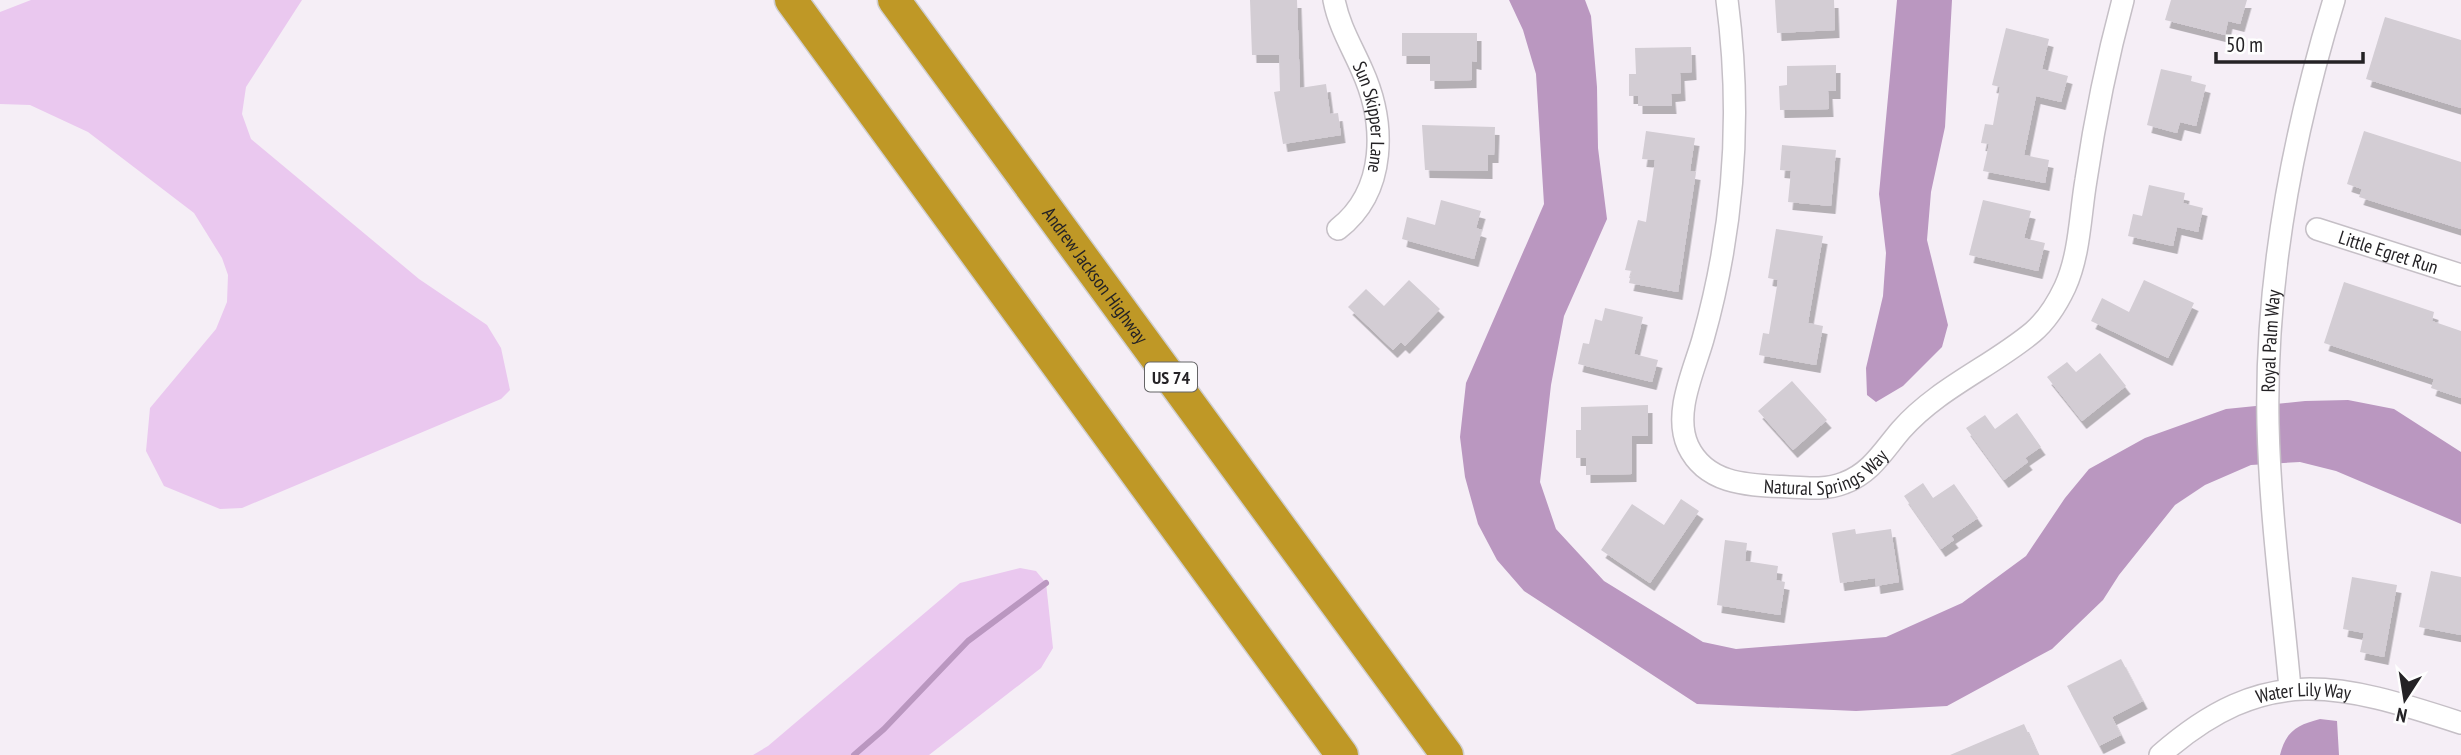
<svg xmlns="http://www.w3.org/2000/svg" width="2461" height="755" font-family="'PT Sans Narrow',sans-serif">
	<defs>
		<filter id="shadow"><feDropShadow dx="4.5" dy="8" stdDeviation="0" flood-color="#0004"/></filter>
	</defs>
	<rect width="100%" height="100%" fill="#f5eef6"/>
	<path fill="#eac8ef" d="M31 0H302L246 87 242 114 251 139 419 279 487 325 501 348 510 390 501 399 242 508 220 509 164 486 146 451 150 408 216 329 227 302 228 275 222 258 194 213 88 132 30 105 0 104V12Z
		M1020 568 1036 571 1046 583 1053 648 1041 668 929 755H753L768 746 960 583Z"/>
	<path fill="#ba97c0" d="M1509 0H1585L1591 16 1597 87 1598 148 1607 219 1564 316 1551 385 1540 482 1556 529 1604 581 1703 642 1736 649 1886 637 1962 603 2026 556 2065 498 2089 469 2145 438 2226 409 2305 401 2348 400 2394 409 2461 452V524L2336 471 2300 462 2251 465 2205 485 2175 505 2119 575 2103 600 2052 649 1947 706 1856 711 1697 704 1524 591 1497 560 1478 524 1465 477 1460 437 1466 383 1544 204 1536 74 1523 30Z
		M1897 0H1952L1945 127 1931 192 1927 240 1948 325 1942 347 1903 386 1876 402 1867 395 1866 368 1883 296 1886 253 1879 194Z
		M2320 719 2337 721 2339 755H2280C2286 731 2297 725 2320 719Z"/>
	<g fill="none" stroke-linecap="round" stroke-linejoin="round">
		<path stroke="#ba97c0" stroke-width="6" d="M854 755 884 729 968 641 1046 583"/>
	</g>
	<path fill="#d3cdd4" filter="url(#shadow)" d="M1250 0H1297L1300 88 1326 84 1330 114 1338 113 1341 135 1283 144 1274 92 1280 91 1279 55H1252Z
		M1775 0H1834L1835 30 1777 33Z
		M2171 0H2247L2240 24 2228 21 2225 35 2165 20Z
		M2385 17 2461 40V108L2366 79Z
		M2006 28 2049 39 2042 69 2068 76 2061 102 2036 96 2024 155 2049 160 2045 183 1983 171 1989 144 1981 143 1985 124 1993 125 2000 87 1992 85Z
		M1402 33H1477V62L1472 61V80L1430 81V56H1402Z
		M1691 47 1692 72 1680 73 1681 93 1671 94 1672 106H1638V96H1629V74H1636L1635 48Z
		M1836 65V91H1828L1829 109 1780 110 1779 86 1787 85V66Z
		M2161 69 2192 76 2191 81 2206 85 2196 126 2180 122 2177 133 2147 125Z
		M1422 125 1495 127 1494 155H1488V171L1425 170Z
		M1646 131 1695 138 1690 171 1696 172 1678 292 1629 283 1632 271 1625 270 1638 220 1646 222 1655 160 1642 159Z
		M2364 131 2461 162V229L2359 197 2362 189 2347 184Z
		M1782 145 1836 150 1831 206 1788 202 1791 171 1780 170Z
		M2149 185 2185 193 2183 203 2203 208 2198 232 2177 227 2173 246 2128 236 2133 214 2142 216Z
		M1441 200 1481 211 1476 228 1482 230 1474 259 1402 239 1407 217 1435 225Z
		M1983 200 2031 211 2024 238 2045 243 2038 271 1969 255Z
		M1776 229 1823 236 1808 323 1823 326 1816 365 1759 355 1763 333 1769 334 1778 280 1768 278Z
		M1409 280 1440 309 1405 346 1401 342 1393 350 1348 307 1366 289 1384 306Z
		M2144 280 2194 303 2168 358 2091 321 2102 298 2129 312Z
		M2344 282 2434 312 2432 321 2461 331V398L2431 388 2434 379 2324 343Z
		M1605 308 1643 317 1634 354 1658 360 1652 382 1578 364 1583 343 1589 344 1595 319 1602 321Z
		M2100 353 2126 386 2082 421 2047 377 2067 362 2076 372Z
		M1792 381 1827 420 1793 450 1758 411Z
		M1648 405V436H1632V474L1586 475V458H1576V430H1581V407Z
		M2017 413 2041 447 2025 458 2028 462 2004 480 1966 428 1985 415 1995 429Z
		M1923 483 1933 498 1954 484 1978 518 1951 536 1954 540 1941 549 1904 496Z
		M1681 499 1699 511 1650 583 1601 550 1632 504 1664 525Z
		M1855 529 1856 534 1891 529 1899 582 1876 586 1875 578 1840 583 1832 533Z
		M1725 540 1747 543 1745 561 1778 566 1776 580 1785 582 1780 615 1717 605Z
		M2431 571 2461 577V635L2419 627Z
		M2352 577 2397 585 2384 657 2360 652 2364 633 2343 629Z
		M2121 659 2143 701 2112 717 2121 735 2099 746 2067 686Z
		M2024 724 2038 755H1950L1990 738Z"/>
	<g fill="none" stroke-linecap="round" stroke-linejoin="round">
		<defs>
			<g id="minor">
				<path id="s1" d="M1334 0C1339 26 1352 47 1362 70 1386 123 1387 191 1338 229"/>
				<path id="s2" d="M1727 0C1742 113 1734 229 1703 339 1694 371 1673 413 1688 446 1707 486 1751 485 1789 487 1807 488 1827 490 1844 483 1871 473 1883 451 1901 430 1938 388 1991 367 2033 332 2047 320 2057 304 2065 287 2080 254 2080 215 2086 180 2095 119 2107 59 2123 0"/>
				<path id="s3" d="M2317 229 2461 275"/>
				<path id="s4" d="M2290 688C2282 601 2270 512 2268 424 2265 280 2292 137 2334 0"/>
				<path id="s5" d="M2160 755C2266 662 2338 683 2461 723"/>
			</g>
			<g id="highway">
				<path d="M791 0 1342 755"/>
				<path id="s6" d="M894 0 1447 755"/>
			</g>
		</defs>
		<use href="#minor" stroke="#c5bfc6" stroke-width="24"/>
		<use href="#highway" stroke="#cfcecf" stroke-width="35"/>
		<use href="#minor" stroke="#fff" stroke-width="21"/>
		<use href="#highway" stroke="#bf9826" stroke-width="32"/>
	</g>
	<g text-anchor="middle" dominant-baseline="central" stroke-width="7" stroke-linejoin="round" paint-order="stroke">
		<rect fill="#fefefe" stroke="#656466" stroke-width="2" x="1145" y="362.5" width="52" height="29" rx="5"/>
		<g font-size="18" font-weight="bold" fill="#242225">
			<text x="1171" y="377">US 74</text>
		</g>
		<g font-size="19" fill="#242225" stroke="#fefefe">
			<text stroke="none"><textPath href="#s1" startOffset="124">Sun Skipper Lane</textPath></text>
			<text stroke="none"><textPath href="#s3" startOffset="75">Little Egret Run</textPath></text>
			<text stroke="none"><textPath href="#s6" startOffset="341">Andrew Jackson Highway</textPath></text>
			<text stroke="none"><textPath href="#s4" startOffset="348">Royal Palm Way</textPath></text>
			<text stroke="none"><textPath href="#s2" startOffset="609">Natural Springs Way</textPath></text>
			<text stroke="none"><textPath href="#s5" startOffset="161">Water Lily Way</textPath></text>
		</g>
	</g>
	<g transform="translate(2405 699) rotate(192)" stroke="#fefefe" stroke-width="5" paint-order="stroke">
	<path d="M0-5L12 26L0 18L-12 26Z" fill="#242225"/>
	<text y="-10" font-size="19" font-weight="bold" text-anchor="middle" fill="#242225">N</text>
	</g>
	<path d="M2216 52v10h147v-10" fill="none" stroke="#242225" stroke-width="3.5"/>
	<text x="2226" y="52" font-size="21" fill="#242225" stroke="#fefefe" stroke-width="5" paint-order="stroke">50 m</text>
</svg>
